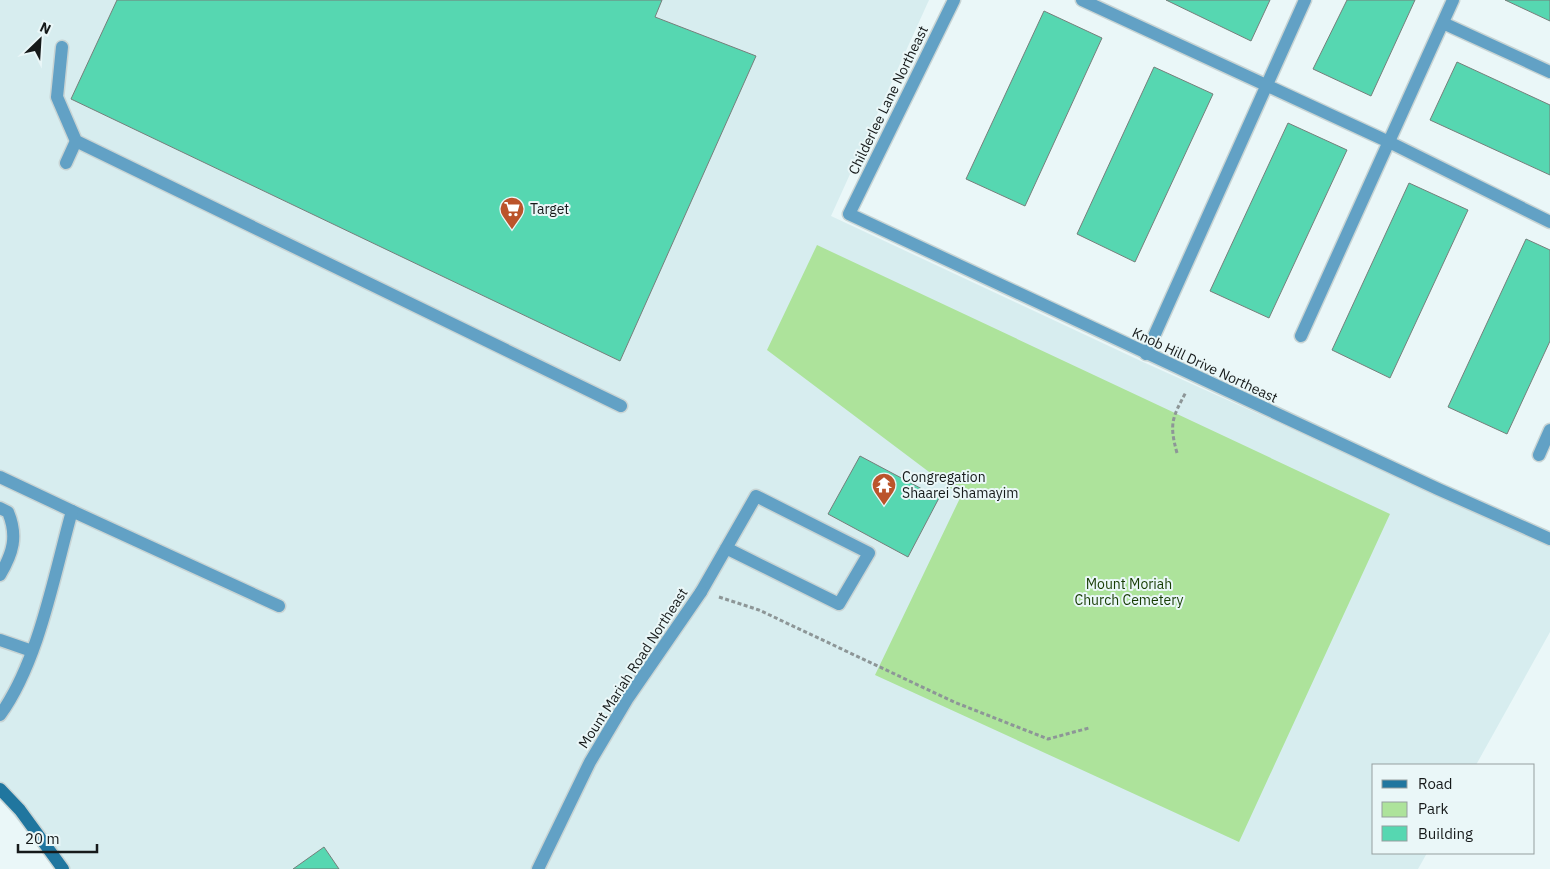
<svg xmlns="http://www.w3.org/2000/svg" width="1550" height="869" font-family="'IBM Plex Sans',sans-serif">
	<rect width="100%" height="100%" fill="#eaf7f8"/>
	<path fill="#d7edef" d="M0 0H929L831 216 1143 362 1550 545V632L1476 765H1374V853H1427L1418 869H58L0 799Z"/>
	<path fill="#ade39b" d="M817 245 1390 514 1239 842 875 675 961 496 767 350Z"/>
	<path fill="#56d7b1" stroke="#757f7b" d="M117 0H662L655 17 756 56 620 361 71 99Z
		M1166 0H1270L1251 41Z
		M1347 0H1415L1371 96 1313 69Z
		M1505 0H1550V21Z
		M1044 11 1102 38 1025 206 966 179Z
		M1457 62 1550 105V175L1430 120Z
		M1154 67 1213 94 1135 262 1077 234Z
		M1288 123 1347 150 1269 318 1210 291Z
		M1409 183 1468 210 1390 378 1332 350Z
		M1526 239 1550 250V341L1507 434 1448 407Z
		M860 456 939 498 908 557 828 514Z
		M324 847 339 869H293Z"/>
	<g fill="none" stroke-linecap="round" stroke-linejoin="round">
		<defs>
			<path id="lane" d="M1082 0 1389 142 1550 222
				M1443 23 1550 72
				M62 47 57 97 76 141 66 163
				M76 141 621 406
				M1301 336 1453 0
				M1146 354 1305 0
				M1539 455 1550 430
				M0 508 8 512C18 536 13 553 0 575
				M72 511 279 606
				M701 592 756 496 869 553 839 604 726 548
				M0 640 32 651"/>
			<path id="street" d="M954 0 849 214 1438 489 1550 539
				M0 477 72 511C54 575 39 661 0 715
				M538 869 590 762 628 698 701 592"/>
			<path id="secondary" d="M0 789 20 810 63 869"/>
		</defs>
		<use href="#lane" stroke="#c8d4d4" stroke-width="15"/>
		<use href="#street" stroke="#c8d4d4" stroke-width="15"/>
		<use href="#secondary" stroke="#c8d4d4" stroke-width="15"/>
		<path stroke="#8d9697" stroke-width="3" stroke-dasharray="4 2.5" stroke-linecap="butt" d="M1177 453C1169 424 1172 418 1186 392
			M719 597 759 610 954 702 1048 739 1089 728"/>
		<use href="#lane" stroke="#62a1c5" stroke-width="12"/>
		<use href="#street" stroke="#62a1c5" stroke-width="12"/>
		<use href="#secondary" stroke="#20769f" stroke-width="12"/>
	</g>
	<defs>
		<symbol id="supermarket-pin" viewBox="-11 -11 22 30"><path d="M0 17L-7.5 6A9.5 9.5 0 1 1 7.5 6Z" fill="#bb542b" stroke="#eaf7f8"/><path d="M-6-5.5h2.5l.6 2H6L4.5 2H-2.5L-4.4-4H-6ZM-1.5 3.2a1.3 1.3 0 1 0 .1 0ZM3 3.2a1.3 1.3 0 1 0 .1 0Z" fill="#fff"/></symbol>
		<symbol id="temple-pin" viewBox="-11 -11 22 30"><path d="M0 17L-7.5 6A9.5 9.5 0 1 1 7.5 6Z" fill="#bb542b" stroke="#eaf7f8"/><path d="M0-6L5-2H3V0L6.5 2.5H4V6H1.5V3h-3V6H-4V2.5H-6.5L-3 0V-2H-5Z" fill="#fff"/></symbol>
	</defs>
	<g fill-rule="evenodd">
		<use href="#supermarket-pin" x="498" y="195" width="28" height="38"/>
		<use href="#temple-pin" x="870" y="471" width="28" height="38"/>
	</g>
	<g text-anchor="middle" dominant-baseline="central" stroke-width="4" stroke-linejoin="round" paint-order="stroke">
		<g font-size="14" fill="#161a1a" stroke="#eaf7f8">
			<text transform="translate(888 100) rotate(-64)">Childerlee Lane Northeast</text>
			<text transform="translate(1205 365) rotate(25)">Knob Hill Drive Northeast</text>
			<text transform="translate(633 668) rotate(-57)">Mount Mariah Road Northeast</text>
		</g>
		<g font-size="14" fill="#161a1a" stroke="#eaf7f8" text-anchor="start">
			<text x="530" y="209">Target</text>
			<text x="902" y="477">Congregation<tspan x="902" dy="16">Shaarei Shamayim</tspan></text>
		</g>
		<g font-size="14" fill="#173d04" stroke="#eaf7f8">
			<text x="1129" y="584">Mount Moriah<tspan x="1129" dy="16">Church Cemetery</tspan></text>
		</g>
	</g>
	<rect x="1372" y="764" width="162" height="90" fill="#eaf7f8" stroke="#959f9f"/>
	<rect x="1382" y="780" width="25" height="8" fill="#20769f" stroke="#959f9f"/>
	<text x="1418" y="789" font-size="15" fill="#161a1a">Road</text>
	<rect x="1382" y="802" width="25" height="15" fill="#ade39b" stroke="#959f9f"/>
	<text x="1418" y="814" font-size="15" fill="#161a1a">Park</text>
	<rect x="1382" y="826" width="25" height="15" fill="#56d7b1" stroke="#959f9f"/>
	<text x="1418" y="839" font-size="15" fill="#161a1a">Building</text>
	<g transform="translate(40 40) rotate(25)" stroke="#eaf7f8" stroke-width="4" paint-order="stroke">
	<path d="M0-4L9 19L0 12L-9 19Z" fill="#161a1a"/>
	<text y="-8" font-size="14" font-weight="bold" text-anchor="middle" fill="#161a1a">N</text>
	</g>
	<path d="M18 844v8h79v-8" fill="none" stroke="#161a1a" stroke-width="2.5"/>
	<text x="25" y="844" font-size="15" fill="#161a1a" stroke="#eaf7f8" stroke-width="4" paint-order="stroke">20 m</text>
</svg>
